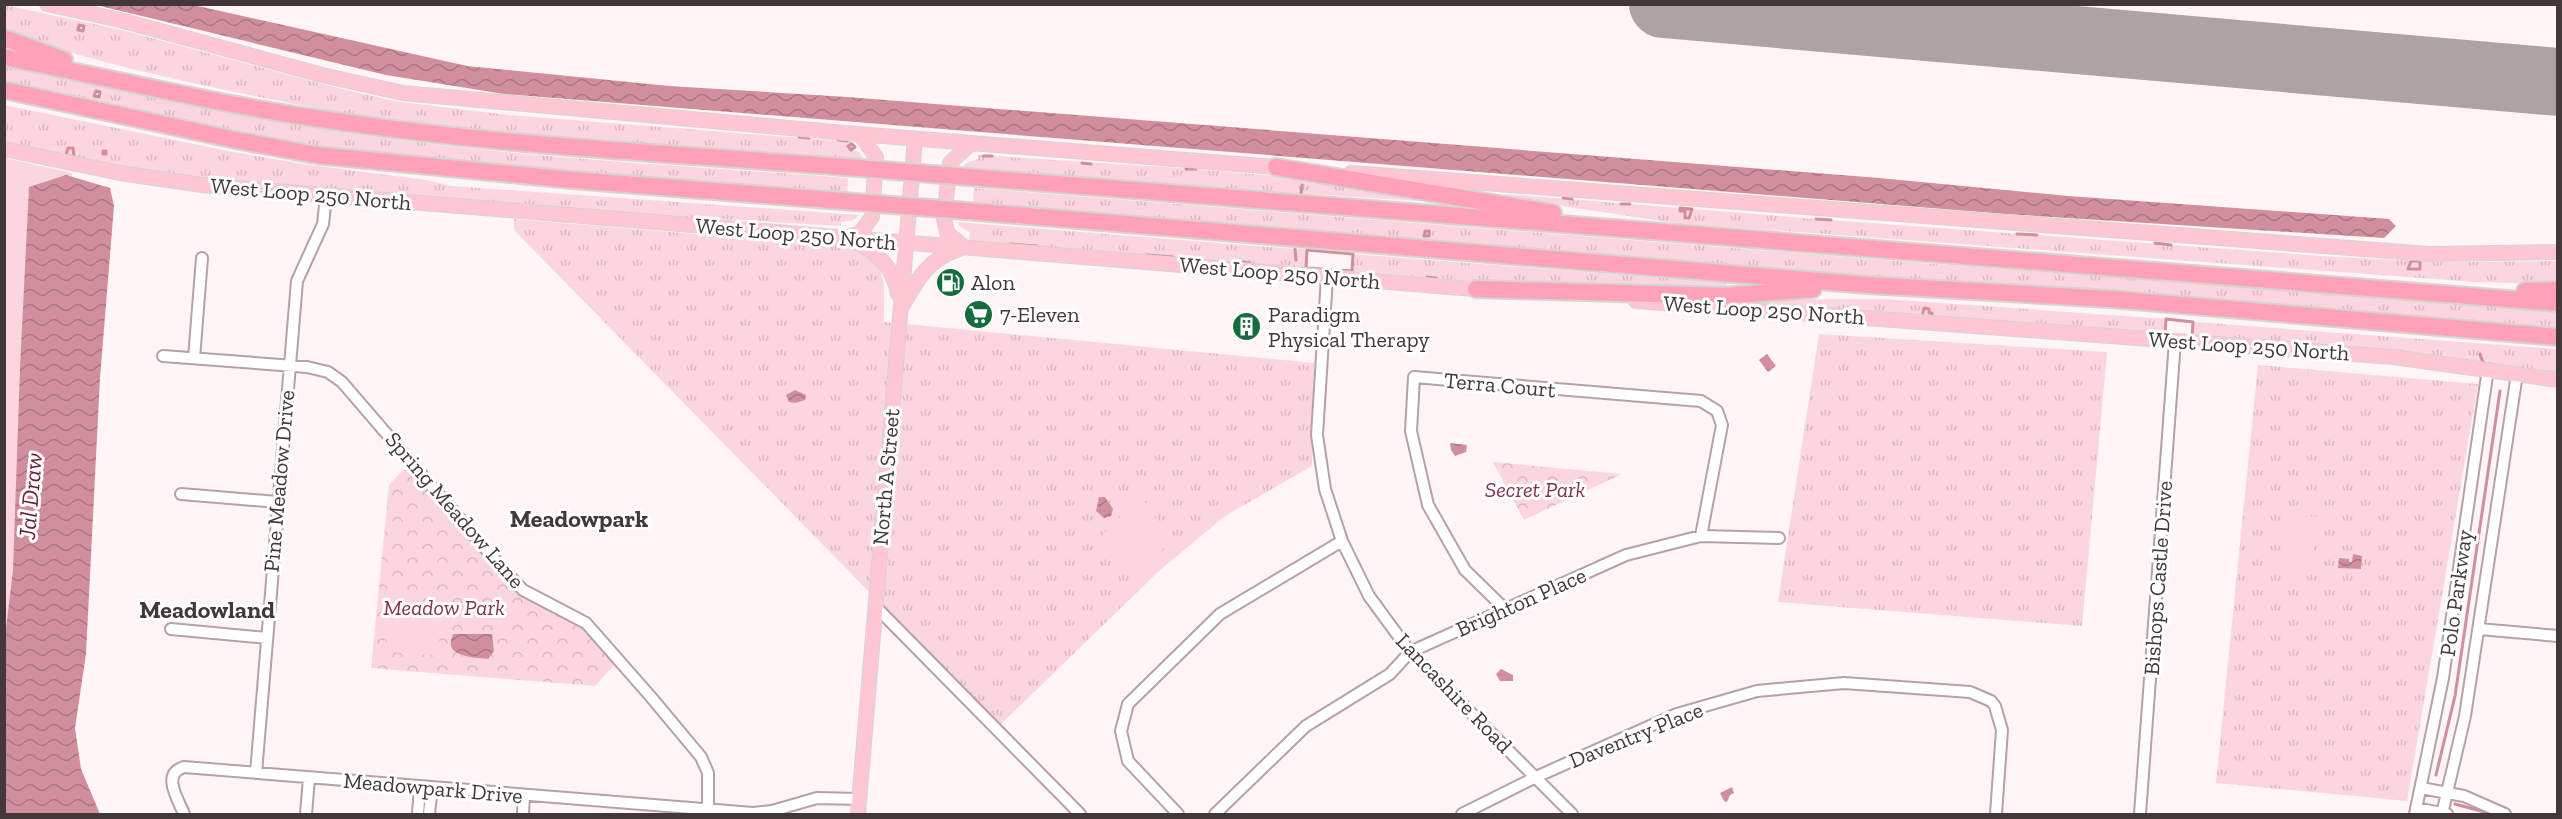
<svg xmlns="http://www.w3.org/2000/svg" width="2562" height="819" font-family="'Zilla Slab',serif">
	<defs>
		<pattern id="grass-tufts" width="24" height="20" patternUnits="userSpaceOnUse" patternTransform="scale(1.5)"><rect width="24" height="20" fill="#fcd6de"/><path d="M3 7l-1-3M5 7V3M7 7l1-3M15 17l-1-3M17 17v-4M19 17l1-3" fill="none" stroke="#d9b8bf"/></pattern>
		<pattern id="park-crowns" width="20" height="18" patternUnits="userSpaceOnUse" patternTransform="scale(1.5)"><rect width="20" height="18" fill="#fcd6de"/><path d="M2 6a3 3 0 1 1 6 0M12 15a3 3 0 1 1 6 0" fill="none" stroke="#d9b8bf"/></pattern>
		<pattern id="water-waves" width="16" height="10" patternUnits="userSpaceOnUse" patternTransform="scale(1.5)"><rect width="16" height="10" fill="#d18f9e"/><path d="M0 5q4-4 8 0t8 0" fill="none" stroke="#ab7682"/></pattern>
	</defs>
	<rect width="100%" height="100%" fill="#fff4f6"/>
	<path fill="url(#grass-tufts)" d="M5 5 122 30 334 87 394 101 508 115 852 142V150L859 152 865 161C703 149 541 142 380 120 341 115 303 105 264 98 176 80 90 61 5 32Z
		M5 65C112 88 220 113 329 130 501 157 675 165 848 178L847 196 379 155 268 138 5 83Z
		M4 105 228 151 303 164 426 180 451 186 859 215 854 220 841 222V226L648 215 200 179 130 169 5 143Z
		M978 155 1196 169 1321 180 1437 202 1118 182 960 169 966 163 978 159Z
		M974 188 1935 264 2557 309V328L1905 280 973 205Z
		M1505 194 1816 219 2337 257 2439 262 2557 261V284L2476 282 1675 223 1503 197Z
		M514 219 851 247C892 267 883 283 884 322L1314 363 1312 466 1225 516 1160 570 1000 725 514 230Z
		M957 222 1307 250 1306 268 969 240 970 232 960 227Z
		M1353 254 1727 283 1726 289 1534 286 1352 271Z
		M1885 299 2166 319 2165 334 1738 303V300Z
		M2193 322 2557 349V374L2419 353 2192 337Z
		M1819 334 2107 352 2082 626 1778 602Z
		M2258 365 2478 384 2407 801 2216 783Z"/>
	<path fill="url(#park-crowns)" d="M411 462 516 589 586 623 614 665 595 686 371 668 389 485Z
		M1493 462 1622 474 1524 520Z"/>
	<path fill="#fcd6de" d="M5 158 72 173 65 271 5 814Z
		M1141 496 1171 541 1132 580 1102 535Z
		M2290 515 2317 517 2312 569 2285 568Z
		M388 598 442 603 438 655 386 652Z"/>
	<path fill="url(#water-waves)" d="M96 5H193L467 66 669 86 847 97 1879 178 2068 196 2389 219 2396 226 2384 238 2006 214 504 94 386 75Z
		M66 175 110 188 114 206 100 378 86 654 75 728 81 769 100 814H5L4 645 13 570 20 368 29 187Z
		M1767 354 1776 366 1768 372 1759 360Z
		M795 390 806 395 805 400 795 403 789 402 786 395Z
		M1450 443 1467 445 1466 452 1455 456 1451 450Z
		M1099 497H1105L1113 509 1111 516 1104 518 1096 511Z
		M2353 554 2362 556 2361 569 2338 568 2339 558 2349 559V562H2352Z
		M453 634H492L494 651 488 659C479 658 452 657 451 645 450 641 452 638 453 634Z
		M1501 669 1513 675V681H1500L1496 674Z
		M1732 787 1734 793 1730 795 1727 802 1724 801 1720 793Z"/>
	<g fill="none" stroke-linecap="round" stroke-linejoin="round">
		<path stroke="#d18f9e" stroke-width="3" d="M79 25 84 26 83 31 78 30Z
			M96 91 100 92 99 97 94 96Z
			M799 137 809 138
			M838 140 847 141
			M852 144 855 147 851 150 848 146Z
			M68 148H73L74 157 66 155Z
			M103 151H106V154H103Z
			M983 156H992
			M1082 163 1091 164
			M1186 169H1196
			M1301 194 1302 185
			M1563 198 1572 199
			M1621 204H1630
			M1680 208 1692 209 1689 218H1685V211H1680Z
			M1816 219 1831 220
			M1425 231H1429V236H1424Z
			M2017 234 2037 235
			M2155 243 2171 245
			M1010 244 1037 246
			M1295 249 1296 260
			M1307 250 1353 254 1352 271 1306 268Z
			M1147 255 1173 257
			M2411 261H2420V269H2408Z
			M1242 262 1250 263
			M1427 277 1436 278
			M1924 308 1929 309V313H1932V317H1922Z
			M2166 319 2193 322 2192 337 2165 334Z
			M2480 354 2483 363H2485
			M2436 775 2455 696 2500 391
			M2455 804 2492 814"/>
		<path stroke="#ada2a4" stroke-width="27" d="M1860 4 1871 17 1888 24
			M1820 18 1841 4
			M1888 24 1908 19 1921 4"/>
		<path stroke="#ada2a4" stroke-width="68" d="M1663 4 2558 82"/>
		<defs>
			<path id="minor" d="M1327 277 1317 435 1325 489 1342 541 1369 596 1410 652 1572 814
				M163 356 307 367 328 372 342 382 503 569 523 590 586 623 651 697 701 757 708 773V810
				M194 358 202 258
				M181 494 278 502
				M875 606 1080 814
				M1506 610 1465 570 1428 505 1411 431 1414 377 1701 401 1717 411 1722 425 1701 536
				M171 629 267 638
				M2479 629 2558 636
				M256 773 297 281 323 224 326 196
				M2421 788 2464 796 2505 814
				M2416 808 2447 814
				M184 814C178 799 161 774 184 767L753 813 772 811 817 798 859 799
				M306 814 309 778
				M418 814 420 787
				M429 814 432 787
				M523 814 524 795
				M1178 814 1128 761 1121 731 1128 704 1220 614 1342 541
				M1215 814 1306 726 1390 674 1410 652 1626 555 1701 536 1779 538
				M1462 814 1536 777 1677 714 1757 691 1844 683 1970 692 1991 701 1995 706 2002 730 1996 814
				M2140 814 2175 341
				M2415 814 2443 678 2488 369
				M2442 814 2465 716 2517 374"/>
			<path id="major" d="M47 4 120 20 322 75 403 93 857 134 1287 168
				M4 149 120 173 202 185 1486 290
				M1351 173 2430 254 2558 252
				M848 237 860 233 872 217 876 157 862 137 857 134
				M853 241C878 252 893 267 898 294
				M964 247 947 233 944 218 950 163 969 145 973 144
				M1636 301 2393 357 2558 380
				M903 305C917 279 930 258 959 249
				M858 814 915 139"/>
			<path id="highway" d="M4 38 64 60
				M4 57C114 79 224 106 335 121 504 146 676 154 846 167
				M4 90 236 140 316 155 572 180 843 201
				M1276 167 1553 213
				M981 178 2558 303
				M979 212 1868 285 2111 299 2558 337
				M1476 289 1723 296 1813 289
				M2525 291 2558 290"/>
		</defs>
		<use href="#minor" stroke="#b8a1a5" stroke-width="14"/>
		<use href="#major" stroke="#d5d3d4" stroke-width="16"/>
		<use href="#highway" stroke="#d5d3d4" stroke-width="20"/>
		<use href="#minor" stroke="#fff" stroke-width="10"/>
		<use href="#major" stroke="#ffc7d4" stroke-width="14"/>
		<use href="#highway" stroke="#ffa2b8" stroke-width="16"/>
		<defs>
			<path id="highway-bridge" d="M846 167 981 178
				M843 201 979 212"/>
		</defs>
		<use href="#highway-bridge" stroke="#d5d3d4" stroke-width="20" stroke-linecap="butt"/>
		<use href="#highway-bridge" stroke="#ffa2b8" stroke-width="16"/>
	</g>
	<defs>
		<symbol id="fuel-disc" viewBox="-11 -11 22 22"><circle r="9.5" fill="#176c3e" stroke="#fff"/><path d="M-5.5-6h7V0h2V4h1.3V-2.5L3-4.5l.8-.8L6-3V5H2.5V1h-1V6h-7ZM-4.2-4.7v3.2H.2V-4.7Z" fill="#fff"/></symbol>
		<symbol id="supermarket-disc" viewBox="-11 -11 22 22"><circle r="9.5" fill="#176c3e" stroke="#fff"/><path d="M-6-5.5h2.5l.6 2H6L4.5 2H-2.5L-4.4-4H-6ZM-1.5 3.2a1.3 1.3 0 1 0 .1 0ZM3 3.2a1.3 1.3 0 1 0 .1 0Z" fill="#fff"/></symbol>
		<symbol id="building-disc" viewBox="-11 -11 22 22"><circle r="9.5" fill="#176c3e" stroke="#fff"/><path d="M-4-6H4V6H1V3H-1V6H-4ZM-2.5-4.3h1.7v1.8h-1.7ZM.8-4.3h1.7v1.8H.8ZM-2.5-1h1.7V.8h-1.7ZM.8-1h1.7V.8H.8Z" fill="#fff"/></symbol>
	</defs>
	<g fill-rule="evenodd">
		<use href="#fuel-disc" x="934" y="266" width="33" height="33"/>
		<use href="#supermarket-disc" x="962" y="298" width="33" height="33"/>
		<use href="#building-disc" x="1230" y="310" width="33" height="33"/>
	</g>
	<g text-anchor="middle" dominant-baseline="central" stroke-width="6" stroke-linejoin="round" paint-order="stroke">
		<g font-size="22" fill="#42383a" stroke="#fff">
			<text transform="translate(311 194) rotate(5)">West Loop 250 North</text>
			<text transform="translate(796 234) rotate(5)">West Loop 250 North</text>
			<text transform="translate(1280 273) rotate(5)">West Loop 250 North</text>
			<text transform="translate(1764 310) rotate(4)">West Loop 250 North</text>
			<text transform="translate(2249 346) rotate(4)">West Loop 250 North</text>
			<text transform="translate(1500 385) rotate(5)">Terra Court</text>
			<text transform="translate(886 477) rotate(-85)">North A Street</text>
			<text transform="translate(279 481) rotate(-85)">Pine Meadow Drive</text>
			<text transform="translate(455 510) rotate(49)">Spring Meadow Lane</text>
			<text transform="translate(2158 578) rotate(-86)">Bishops Castle Drive</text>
			<text transform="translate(2456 593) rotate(-82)">Polo Parkway</text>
			<text transform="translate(1521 602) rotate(-24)">Brighton Place</text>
			<text transform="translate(1454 693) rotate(46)">Lancashire Road</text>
			<text transform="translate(1636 735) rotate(-22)">Daventry Place</text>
			<text transform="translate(433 788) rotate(5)">Meadowpark Drive</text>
		</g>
		<g font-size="22" fill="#42383a" stroke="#fff" text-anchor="start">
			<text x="971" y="282">Alon</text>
			<text x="1000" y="314">7-Eleven</text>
			<text x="1268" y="314">Paradigm<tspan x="1268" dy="25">Physical Therapy</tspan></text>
		</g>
		<g font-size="22" font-style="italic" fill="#82324a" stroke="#fff">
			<text x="1535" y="489">Secret Park</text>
			<text x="444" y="607">Meadow Park</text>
		</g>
		<g font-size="24" font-style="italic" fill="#6c1e38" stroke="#fff">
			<text transform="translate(30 496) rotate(-85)">Jal Draw</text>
		</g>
		<g font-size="24" font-weight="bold" fill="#42383a" stroke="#fff">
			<text x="579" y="518">Meadowpark</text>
			<text x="207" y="609">Meadowland</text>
		</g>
	</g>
	<rect width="2562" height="819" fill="none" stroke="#42383a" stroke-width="12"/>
</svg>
